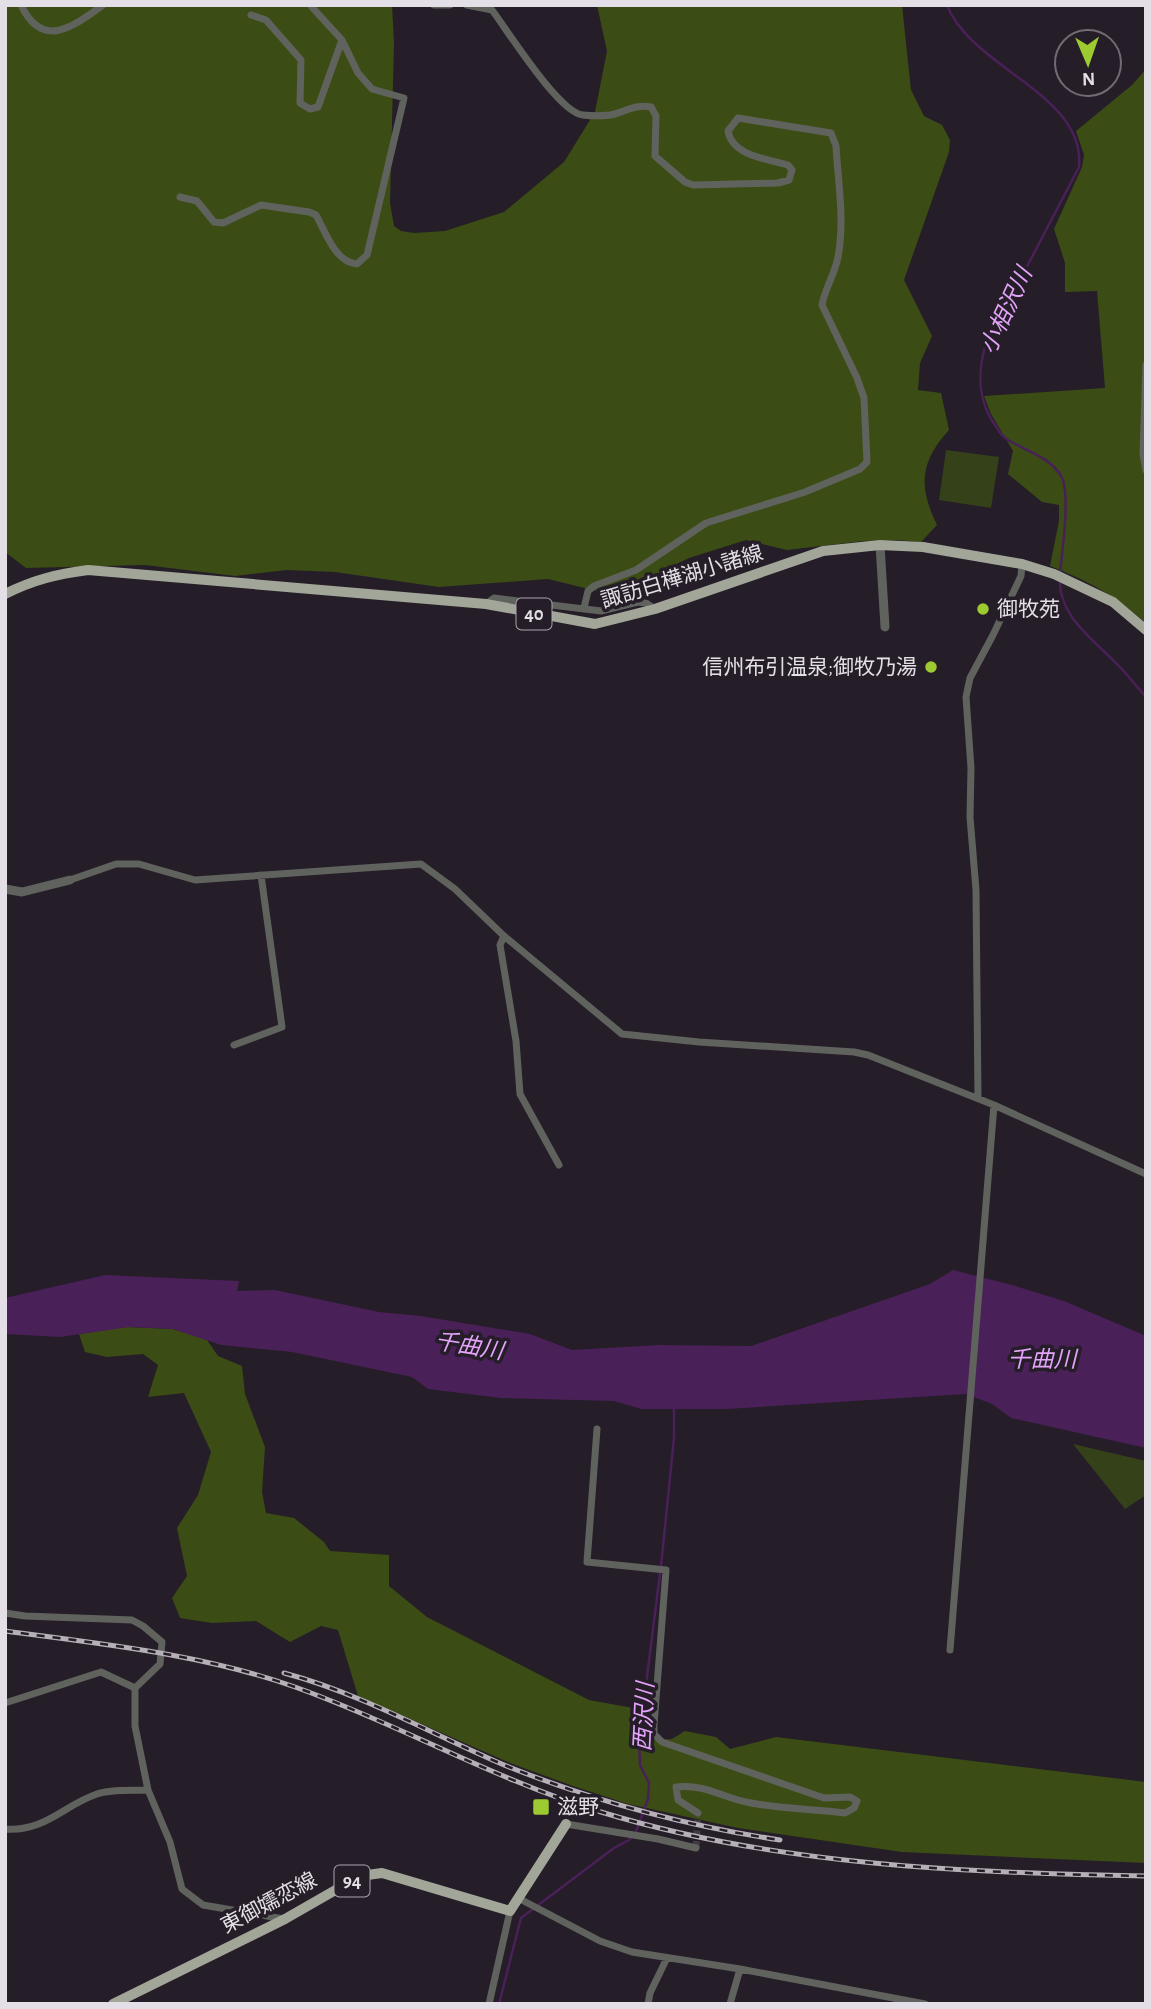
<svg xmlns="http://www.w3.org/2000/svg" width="1151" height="2009" font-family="'Alegreya Sans','Noto Sans JP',sans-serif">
	<rect width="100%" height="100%" fill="#251d28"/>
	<path fill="#344119" d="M946 450 999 457 991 508 939 500Z
		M1073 1444 1146 1461V1495L1125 1509Z"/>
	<path fill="#3b4d14" d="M5 5H392L394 43 390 203 394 226 401 231 414 233 445 231 504 212 564 162 595 112 607 51 597 5H902L911 90 924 116 942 125 950 140 949 152 904 280 932 336 920 363 918 390 941 393 949 430C920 462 918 486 937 525L921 542 896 540 863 541 787 550 746 540 689 558 613 595 548 579 439 587 335 572 287 570 235 576 145 565 26 568 5 552Z
		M1146 69V623C1115 595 1088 581 1050 566L1059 521V505L1042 502 1008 474 1013 451 991 414 984 396 1105 388 1097 291 1065 292V263L1054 229 1082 167 1084 155 1076 131 1132 85Z
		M126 1327 173 1329 207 1340 218 1356 242 1366 245 1394 265 1447 262 1492 266 1513 294 1518 324 1542 330 1551 389 1555V1586L427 1617 589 1700 633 1708 651 1706 648 1729 653 1740 672 1739 685 1731 716 1737 730 1749 776 1737 1146 1782V1863L902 1852 738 1828 628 1804 573 1786 510 1763 358 1696 338 1630 321 1626 290 1642 256 1621 212 1623 180 1618 172 1598 187 1576 177 1528 198 1495 211 1452 184 1393 148 1397 158 1365 143 1354 107 1357 85 1352 79 1334Z"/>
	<path fill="#4a2058" d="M953 1270 1012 1285 1064 1301 1146 1336V1448L1011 1418 992 1404 966 1394 727 1409H641L614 1401 501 1398 428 1389 412 1377 292 1352 221 1345 173 1329 129 1327 60 1337 5 1334V1298L105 1275 239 1281 237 1291 275 1290 379 1312 421 1316 530 1334 572 1350 658 1345 751 1346 930 1284Z"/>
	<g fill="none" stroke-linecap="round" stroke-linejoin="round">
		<path stroke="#4a2058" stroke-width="2.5" d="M947 5C971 68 1086 94 1079 167L985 347C977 376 978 403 997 428 1000 433 1003 437 1008 440 1026 451 1050 457 1061 476 1071 492 1062 552 1060 573
			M1060 579C1058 616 1094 640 1117 664 1127 674 1136 686 1146 697
			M499 2004 521 1918 614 1848 629 1840 635 1834 648 1799 649 1783 640 1765 639 1740 661 1566 674 1438V1406"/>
		<path stroke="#423a44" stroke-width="7" stroke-dasharray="7 3.5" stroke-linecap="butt" d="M696 1848 698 1813"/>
		<path stroke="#60635d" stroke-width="7" d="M21 5C43 51 74 26 103 5
			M434 5H450
			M467 5 492 10C508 31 559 113 583 115 591 116 602 116 610 115 625 112 635 104 651 107L656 116 655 156 685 182 693 185 778 183 789 180 792 170 788 165C768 159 732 156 728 131L738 118 831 133 836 146C838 182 845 221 838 257 835 274 825 288 822 305L857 378 864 398 867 462 860 469 805 492 706 523 636 570 594 586 588 591 584 608
			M251 15 266 20 301 60 300 103 310 109 318 107 342 40
			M180 197 197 201 214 222 223 223 261 205 309 212 316 215C326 233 335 262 357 264L367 255 404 98 372 89 358 73 342 40 310 5
			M1146 365 1143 454 1146 470
			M486 604 494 598 601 611 638 602 646 603 655 609
			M70 880 116 864H139L195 880 421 864 455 889 504 936 622 1034 699 1042 854 1052 868 1055 994 1105 1146 1174
			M504 936 500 945 516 1041 520 1094 559 1165
			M234 1045 282 1027 261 875
			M978 1098 976 890 970 817 971 768 966 697 970 678 993 635 1021 576 1022 564
			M597 1429 587 1562 666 1570 654 1725V1734L662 1742 824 1798 850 1797 857 1801 854 1808 845 1813C814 1809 782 1809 751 1803 725 1799 704 1783 676 1787L678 1800 698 1813
			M5 1613 25 1616 132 1620 143 1626 162 1642 160 1664 135 1688V1726L148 1790 170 1842 182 1889 203 1905 284 1919
			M950 1650 994 1105
			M5 1703 101 1672 135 1688
			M566 1824 658 1839 696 1848
			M5 1829C45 1832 64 1805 97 1794 112 1789 132 1791 148 1790
			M518 1898 600 1941 632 1952 740 1969 925 2004
			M489 2004 510 1911
			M648 2004 650 1993 667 1958
			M730 2004 740 1969"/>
		<path stroke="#60635d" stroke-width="9" d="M880 545 885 627
			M5 889 22 892 70 880"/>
		<path stroke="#a1a699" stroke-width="10" d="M5 594C33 580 57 574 88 570L486 604 595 624 655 609 823 551 880 545 923 547 1022 564 1054 574 1113 602 1146 630
			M113 2004 285 1919 360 1876 382 1873 510 1911 566 1824"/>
		<defs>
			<path id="rail" d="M5 1631C102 1644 202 1654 295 1687 399 1724 495 1780 601 1812 774 1865 966 1873 1146 1876
				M284 1673C363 1694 435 1736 509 1767 597 1802 687 1826 780 1840"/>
		</defs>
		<use href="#rail" stroke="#b5afb7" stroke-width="5"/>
		<use href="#rail" stroke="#251d28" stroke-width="2.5" stroke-dasharray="8" stroke-linecap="butt"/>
	</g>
	<g fill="#9dca30" stroke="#251d28" stroke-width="2.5">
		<circle cx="983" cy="609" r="7"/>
		<circle cx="931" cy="667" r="7"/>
		<rect x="532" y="1798" width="18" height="18" rx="3.5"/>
	</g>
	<g text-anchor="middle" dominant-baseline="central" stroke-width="7" stroke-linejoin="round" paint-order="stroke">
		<g fill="#251d28" stroke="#aba5ad" stroke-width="2">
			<rect x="516.5" y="598.5" width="35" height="31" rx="5"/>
			<rect x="334.5" y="1865.5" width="35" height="31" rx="5"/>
		</g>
		<g font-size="19" font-weight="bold" fill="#e4dfe6">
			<text x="534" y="614">40</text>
			<text x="352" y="1881">94</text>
		</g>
		<g font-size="21" fill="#e4dfe6" stroke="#251d28">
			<text transform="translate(682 577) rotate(-17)">諏訪白樺湖小諸線</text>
			<text transform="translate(269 1903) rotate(-28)">東御嬬恋線</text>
		</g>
		<g font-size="21" fill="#e4dfe6" stroke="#251d28" text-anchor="start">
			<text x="997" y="609">御牧苑</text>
			<text x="917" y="667" text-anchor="end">信州布引温泉;御牧乃湯</text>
			<text x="557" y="1807">滋野</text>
		</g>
		<g font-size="23" font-style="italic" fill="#e2a3f9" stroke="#251d28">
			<text transform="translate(1007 311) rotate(-65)">小相沢川</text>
			<text transform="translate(469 1347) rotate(9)">千曲川</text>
			<text x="1042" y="1360">千曲川</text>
			<text transform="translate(645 1717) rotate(-87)">西沢川</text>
		</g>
	</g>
	<rect width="1151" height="2009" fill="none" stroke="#e4dfe6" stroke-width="14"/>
	<g transform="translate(1088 63) rotate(178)"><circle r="33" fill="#251d28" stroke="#716b74" stroke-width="2"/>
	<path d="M0-5L12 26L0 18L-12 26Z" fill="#9dca30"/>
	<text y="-10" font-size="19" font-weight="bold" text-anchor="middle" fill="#e4dfe6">N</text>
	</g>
</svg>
